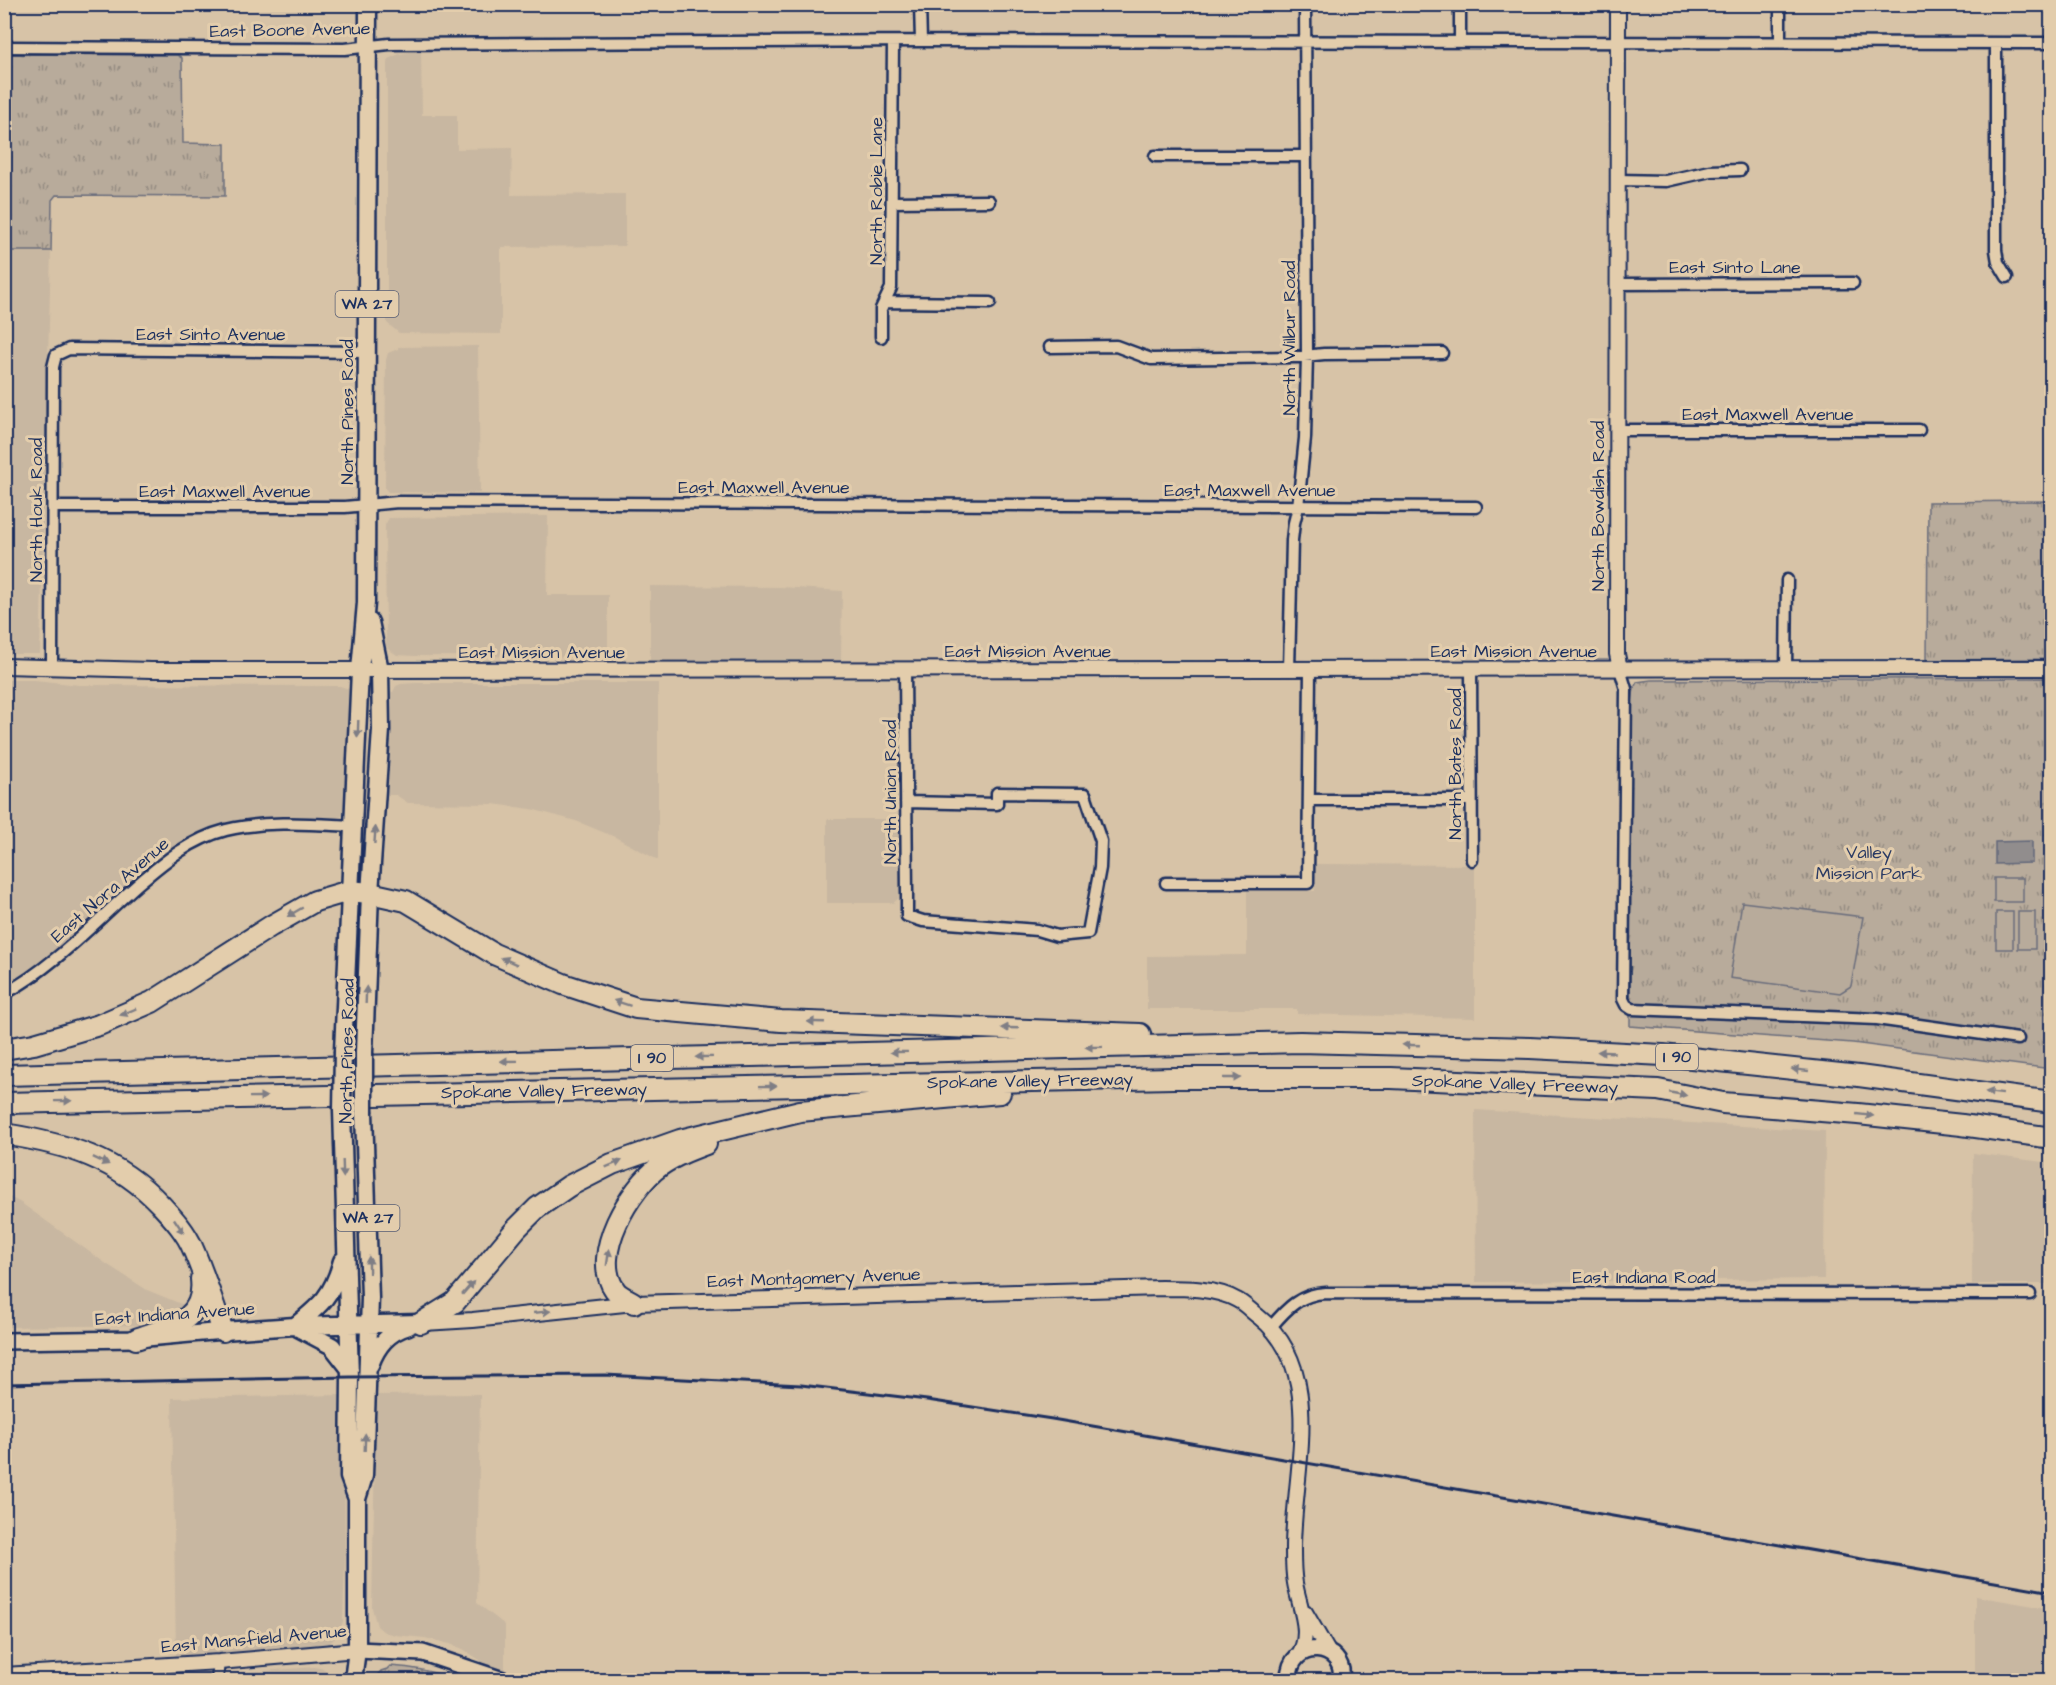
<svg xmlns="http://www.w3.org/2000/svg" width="2056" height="1685" font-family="'Architects Daughter',sans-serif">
	<defs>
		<pattern id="grass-tufts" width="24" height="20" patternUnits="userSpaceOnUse" patternTransform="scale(1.5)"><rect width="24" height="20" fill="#b8ab9b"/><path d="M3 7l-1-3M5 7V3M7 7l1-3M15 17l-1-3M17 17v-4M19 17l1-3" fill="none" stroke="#958c82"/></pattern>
	</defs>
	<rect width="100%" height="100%" fill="#d7c3a7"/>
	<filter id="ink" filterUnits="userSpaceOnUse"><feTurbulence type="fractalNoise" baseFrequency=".0167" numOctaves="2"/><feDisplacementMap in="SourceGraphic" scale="12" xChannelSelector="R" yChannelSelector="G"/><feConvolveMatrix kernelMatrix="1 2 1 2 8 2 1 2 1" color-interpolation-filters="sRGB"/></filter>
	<g filter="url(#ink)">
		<path fill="#c8b7a1" d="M421 50 422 115H457V149L512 148 511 195 625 194V246L501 247V334L399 333 387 323V63L388 59 399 54Z
			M5 251H51L40 654H5Z
			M478 346 480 493 388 492 385 488 386 360 388 353 398 349V347Z
			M548 516 547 595H608V657L415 656 397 655 388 649 386 644 385 525 389 518Z
			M650 586 781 587 842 591 841 660H650Z
			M5 680H35L79 685 340 686 349 689 354 696 350 806 345 815 334 819H274L199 836 53 955 26 976 5 988Z
			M416 683H658V860L615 837 576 821 531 809 493 804 408 803 396 795H386L389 734V691L393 692 396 686 401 684Z
			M827 819H903V885L900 887 898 899 893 903H827Z
			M1316 864 1475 865V1018L1297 1014V1009H1147V956L1247 955V891H1315Z
			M1475 1110 1825 1131 1824 1279 1476 1282Z
			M1973 1153 2051 1163V1550L2050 1549 2049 1284H1972Z
			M4 1194 21 1203 105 1263 147 1290 191 1308 155 1325 5 1327Z
			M480 1394 477 1603 505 1625V1671L486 1664 463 1649 450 1644 425 1638 395 1635 384 1632 377 1626 372 1608 376 1395Z
			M344 1395 345 1562 343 1621 339 1634 329 1644 317 1646 176 1656 172 1398Z
			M1975 1596 2051 1609V1680H1975Z
			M315 1667 324 1669 336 1680H227L232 1675 238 1673Z"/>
		<path fill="url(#grass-tufts)" stroke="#6a6d7c" stroke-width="1.5" d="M5 54 177 55 182 58 183 143 225 144V196L56 195 52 200 51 251H5Z
			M2051 501V659L1927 660 1928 502Z
			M2051 678V1069L1853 1043 1630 1026 1631 710 1634 688 1637 682 1651 680Z
			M390 1666C414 1667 436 1672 458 1680H373L381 1671 387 1669Z"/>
		<path fill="#b8ab9b" stroke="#6a6d7c" stroke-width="1.5" d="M1994 878H2023V902H1994Z
			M1742 902 1863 917 1851 986 1840 993 1730 978Z
			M1996 912H2013V949H1996Z
			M2018 912H2035V949H2018Z"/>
		<path fill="#918d8d" stroke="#62677a" stroke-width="1.5" d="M2032 841V863L1995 864V842Z"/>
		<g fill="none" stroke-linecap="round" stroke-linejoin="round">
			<defs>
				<path id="minor" d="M920 4 921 41
					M1460 4V42
					M1780 42V4
					M1996 43V250L1998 262 2007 277
					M4 47 345 49 389 44 921 41 2052 43
					M1155 156H1306
					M1618 180 1666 181 1710 171 1740 170
					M892 202 989 201
					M1617 284 1853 283
					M885 302 990 303
					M881 337V309L891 288 893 42
					M1050 347 1116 346 1151 359 1294 357 1324 354 1442 353
					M1616 430H1919
					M53 507H345L398 502 1476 507
					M52 667 53 367 56 355 69 349 367 352
					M905 669 907 894V916L923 921 1037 930 1057 936 1088 933 1100 868 1101 841 1085 794 997 793V804L906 802
					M1471 669 1472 860
					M1620 669 1626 689 1623 999 1626 1005 1632 1009 1877 1019 2018 1039
					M1786 669 1787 580
					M1289 670 1292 540 1294 523 1298 507 1305 438 1307 355 1305 4
					M1309 800H1471
					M1166 883H1308L1310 670
					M4 994C55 966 95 922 138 884 165 861 191 839 226 830 268 820 312 824 354 826
					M1271 1327C1287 1308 1300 1294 1326 1293L2030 1294
					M217 1680 219 1662"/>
				<path id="tertiary" d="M1618 4 1617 654 1620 669
					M4 666 151 670H350L2052 668
					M424 1323 473 1320 634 1303 1161 1288C1185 1288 1216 1288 1237 1300 1245 1304 1252 1312 1259 1317 1328 1372 1292 1475 1293 1551 1293 1561 1293 1572 1295 1583 1299 1607 1314 1635 1297 1657
					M1305 1612 1329 1653
					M4 1675 219 1662 357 1650"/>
				<path id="secondary" d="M4 1341 136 1339 223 1331
					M357 1650 423 1653 503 1680
					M1289 1680C1288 1637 1347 1642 1341 1680"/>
				<path id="primary" d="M343 1051 360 670 366 603 368 4
					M364 1053 370 893 381 730 380 670 370 622
					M342 1110 350 1377 349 1477 357 1499
					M295 1326C321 1305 333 1295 342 1261
					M298 1328 332 1346 350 1369
					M223 1331 295 1326 421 1323
					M370 1365C377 1346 388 1332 409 1326
					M353 1680 357 1650V1499L364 1476 370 1298 364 1112"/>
				<path id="motorway" d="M4 1049 34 1044 99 1025 152 1002 271 926 315 901 349 891 370 893 406 901 494 954 563 984 636 1008 781 1021 1140 1034
					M4 1075 1300 1042 1530 1048 1663 1055 1859 1076 2052 1102
					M4 1103 1173 1078H1391L1658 1090 1723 1103 1858 1114 1962 1125 2052 1138
					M4 1134C67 1144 117 1158 161 1205 173 1218 186 1232 193 1249 205 1276 213 1304 223 1331
					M634 1303C628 1299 619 1296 615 1290 589 1255 631 1187 660 1166 674 1156 690 1150 706 1144
					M421 1323 455 1302 516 1229 537 1208 569 1186 612 1164 680 1140 800 1111 1000 1093
					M136 1339C168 1327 206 1322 201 1279"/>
			</defs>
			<use href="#minor" stroke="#1b2f5e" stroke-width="15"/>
			<use href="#tertiary" stroke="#1b2f5e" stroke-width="18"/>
			<use href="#secondary" stroke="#1b2f5e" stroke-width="20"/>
			<use href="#primary" stroke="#1b2f5e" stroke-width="21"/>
			<use href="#motorway" stroke="#1b2f5e" stroke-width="24"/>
			<use href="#minor" stroke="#e3cdac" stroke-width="10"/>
			<use href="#tertiary" stroke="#e3cdac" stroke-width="14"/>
			<use href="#secondary" stroke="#e3cdac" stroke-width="15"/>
			<use href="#primary" stroke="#e3cdac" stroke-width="16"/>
			<use href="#motorway" stroke="#e3cdac" stroke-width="20"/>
			<path stroke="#1b2f5e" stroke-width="3" d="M4 1384 350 1377 605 1375 801 1385 927 1400 1052 1419 2052 1592"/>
			<defs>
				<path id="primary-bridge" d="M342 1110 343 1051
					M364 1112V1053"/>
			</defs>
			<use href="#primary-bridge" stroke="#1b2f5e" stroke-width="21" stroke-linecap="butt"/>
			<use href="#primary-bridge" stroke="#e3cdac" stroke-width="16"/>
		</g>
		<defs><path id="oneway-solid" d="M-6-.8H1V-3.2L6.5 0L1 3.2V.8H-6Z" transform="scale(1.5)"/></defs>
		<g fill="#7f7e85">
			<use href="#oneway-solid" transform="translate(358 729) rotate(92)"/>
			<use href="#oneway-solid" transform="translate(375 835) rotate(-86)"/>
			<use href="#oneway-solid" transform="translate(295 912) rotate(150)"/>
			<use href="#oneway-solid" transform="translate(509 961) rotate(-156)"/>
			<use href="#oneway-solid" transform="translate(366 995) rotate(-88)"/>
			<use href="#oneway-solid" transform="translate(622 1003) rotate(-162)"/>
			<use href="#oneway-solid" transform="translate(128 1012) rotate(157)"/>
			<use href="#oneway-solid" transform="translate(816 1022) rotate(-178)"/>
			<use href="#oneway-solid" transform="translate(1010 1028) rotate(-178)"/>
			<use href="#oneway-solid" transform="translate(1411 1045) rotate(-178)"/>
			<use href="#oneway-solid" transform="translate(1094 1047) rotate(179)"/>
			<use href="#oneway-solid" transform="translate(899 1052) rotate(179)"/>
			<use href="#oneway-solid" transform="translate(1606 1052) rotate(-177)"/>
			<use href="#oneway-solid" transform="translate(704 1057) rotate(179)"/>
			<use href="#oneway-solid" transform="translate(509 1061) rotate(179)"/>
			<use href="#oneway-solid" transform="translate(1800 1070) rotate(-174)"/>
			<use href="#oneway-solid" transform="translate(1232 1078)"/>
			<use href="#oneway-solid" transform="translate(768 1086) rotate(-1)"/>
			<use href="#oneway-solid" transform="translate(1994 1093) rotate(-173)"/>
			<use href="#oneway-solid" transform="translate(1678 1094) rotate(11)"/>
			<use href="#oneway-solid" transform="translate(258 1097) rotate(-1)"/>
			<use href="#oneway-solid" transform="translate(63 1101) rotate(-1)"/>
			<use href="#oneway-solid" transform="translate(1865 1115) rotate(6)"/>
			<use href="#oneway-solid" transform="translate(101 1161) rotate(25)"/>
			<use href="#oneway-solid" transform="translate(614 1164) rotate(-22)"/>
			<use href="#oneway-solid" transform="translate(343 1169) rotate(88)"/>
			<use href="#oneway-solid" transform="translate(179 1226) rotate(56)"/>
			<use href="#oneway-solid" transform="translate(608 1257) rotate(-82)"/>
			<use href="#oneway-solid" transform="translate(369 1265) rotate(-91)"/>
			<use href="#oneway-solid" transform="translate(468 1288) rotate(-49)"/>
			<use href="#oneway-solid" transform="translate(542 1312) rotate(-6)"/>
			<use href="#oneway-solid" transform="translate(365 1442) rotate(-88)"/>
		</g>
	</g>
	<g text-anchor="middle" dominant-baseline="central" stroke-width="6" stroke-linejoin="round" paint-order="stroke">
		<g fill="#e3cdac" stroke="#575e75" stroke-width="1.5">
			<rect x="335.5" y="291" width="63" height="26" rx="4.5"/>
			<rect x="1656" y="1044" width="42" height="26" rx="4.5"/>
			<rect x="631" y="1045" width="42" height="26" rx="4.5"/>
			<rect x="336.5" y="1205" width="63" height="26" rx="4.5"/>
		</g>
		<g font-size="16" font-weight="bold" fill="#1b2f5e">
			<text x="367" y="304">WA 27</text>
			<text x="1677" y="1057">I 90</text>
			<text x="652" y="1058">I 90</text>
			<text x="368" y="1218">WA 27</text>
		</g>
		<g font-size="18" fill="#1b2f5e" stroke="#e3cdac">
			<text transform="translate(290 30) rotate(-1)">East Boone Avenue</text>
			<text transform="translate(876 191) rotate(-90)">North Robie Lane</text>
			<text x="1735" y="267">East Sinto Lane</text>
			<text x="211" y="334">East Sinto Avenue</text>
			<text transform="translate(1289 338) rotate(-90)">North Wilbur Road</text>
			<text transform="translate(347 412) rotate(-90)">North Pines Road</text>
			<text x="1768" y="414">East Maxwell Avenue</text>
			<text x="764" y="487">East Maxwell Avenue</text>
			<text x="1250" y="490">East Maxwell Avenue</text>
			<text x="225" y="491">East Maxwell Avenue</text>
			<text transform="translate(1598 506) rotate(-90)">North Bowdish Road</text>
			<text transform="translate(36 510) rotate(-90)">North Houk Road</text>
			<text x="1028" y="651">East Mission Avenue</text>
			<text x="1514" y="651">East Mission Avenue</text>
			<text x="542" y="652">East Mission Avenue</text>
			<text transform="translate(1455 764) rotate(-90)">North Bates Road</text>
			<text transform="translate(890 792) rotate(-90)">North Union Road</text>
			<text transform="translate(110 890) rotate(-41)">East Nora Avenue</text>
			<text transform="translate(347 1051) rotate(-89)">North Pines Road</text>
			<text transform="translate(1030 1081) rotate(-1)">Spokane Valley Freeway</text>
			<text transform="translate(1515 1084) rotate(2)">Spokane Valley Freeway</text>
			<text transform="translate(544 1091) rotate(-1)">Spokane Valley Freeway</text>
			<text x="1644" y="1277">East Indiana Road</text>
			<text transform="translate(814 1278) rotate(-2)">East Montgomery Avenue</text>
			<text transform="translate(175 1314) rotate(-4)">East Indiana Avenue</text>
			<text transform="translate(254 1639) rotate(-5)">East Mansfield Avenue</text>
		</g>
		<g font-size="18" fill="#2b3b64" stroke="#e3cdac">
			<text x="1869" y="852">Valley<tspan x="1869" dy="21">Mission Park</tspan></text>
		</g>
	</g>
	<rect width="2056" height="1685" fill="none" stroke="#e3cdac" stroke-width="24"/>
	<rect x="12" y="12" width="2032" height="1661" fill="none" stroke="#1b2f5e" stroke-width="2" filter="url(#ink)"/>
</svg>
